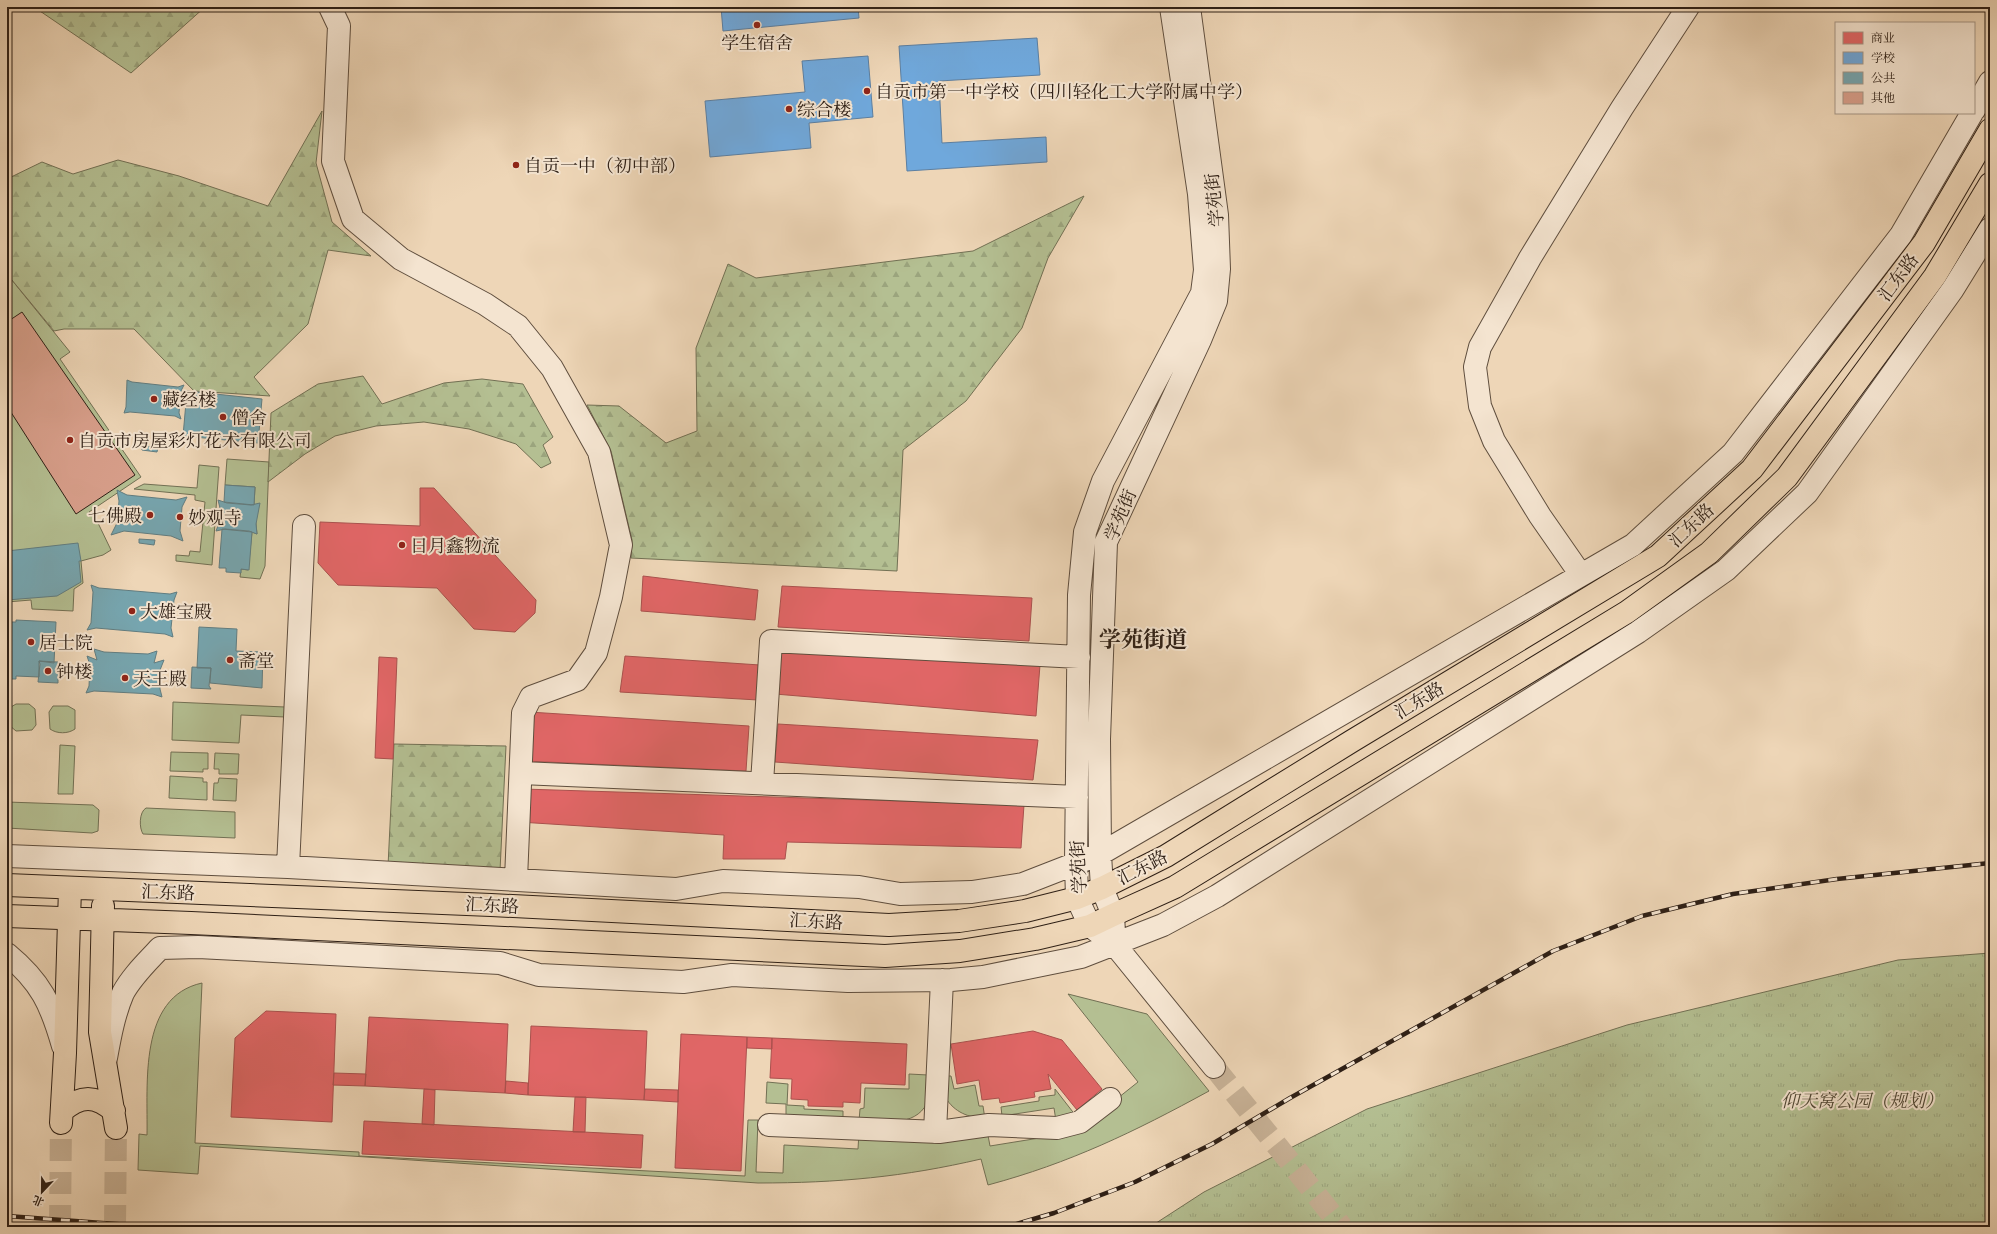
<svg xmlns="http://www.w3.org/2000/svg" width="1997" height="1234" font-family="'EB Garamond','Noto Serif SC',serif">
	<defs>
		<pattern id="forest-firs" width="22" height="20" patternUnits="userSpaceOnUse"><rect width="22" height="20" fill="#b4bf92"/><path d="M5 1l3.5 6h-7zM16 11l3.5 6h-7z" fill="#9ba47d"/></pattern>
		<pattern id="park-tufts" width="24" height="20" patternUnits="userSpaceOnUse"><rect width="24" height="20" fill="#b4bf92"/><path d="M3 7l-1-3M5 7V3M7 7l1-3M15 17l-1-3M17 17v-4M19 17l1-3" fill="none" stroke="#9ba47d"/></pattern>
	</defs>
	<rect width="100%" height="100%" fill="#eed6b7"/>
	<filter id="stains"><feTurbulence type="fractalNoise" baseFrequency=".005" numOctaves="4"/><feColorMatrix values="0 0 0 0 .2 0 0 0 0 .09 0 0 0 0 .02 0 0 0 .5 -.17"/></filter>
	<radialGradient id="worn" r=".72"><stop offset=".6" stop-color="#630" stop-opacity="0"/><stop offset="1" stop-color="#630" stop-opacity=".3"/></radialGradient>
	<path fill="#b4bf92" stroke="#727054" d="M7 274 70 352 60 359 141 477 89 512 98 523 111 550 103 555 81 561 83 583 74 589 73 611 32 609 31 600 7 602Z
		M227 459 269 462 265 566 260 579 240 577 241 569 248 570 252 532 257 534 254 505 255 487 225 485Z
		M199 465 219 467 212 565 176 561V555L189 556 190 551 200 552 205 502 195 500V495L134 489 144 484 197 488Z
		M173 702 285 707V717L241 715 239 743 172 740Z
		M16 704H29L35 709 36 725 32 730 16 731 9 725 11 707Z
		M53 706H68L75 710V729C68 734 57 734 50 729L49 712Z
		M60 745 75 746 73 794H58Z
		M171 752 208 753V769H203V772L170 771Z
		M215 753 239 754 238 774H219V769H214Z
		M170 776 203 778V782H207V800L169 798Z
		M219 778 237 779 236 801 213 800 214 783H218Z
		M7 802 93 805 99 810 98 831 92 833 7 828Z
		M146 808 235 812V838L143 834C139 828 139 812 146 808Z
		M202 983 195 1143 359 1152V1156L745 1176 748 1120H758L756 1172 783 1173 784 1145 858 1149 859 1132 987 1130 990 1146 1058 1135 1089 1121 1138 1082 1068 994 1147 1014 1209 1091C1134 1132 1070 1163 988 1185L981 1159C904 1177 838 1183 758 1183L200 1146 198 1174 138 1170 139 1134 147 1135C148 1084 138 997 202 983Z
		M909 1074 928 1075C928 1083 930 1095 927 1103 915 1128 881 1121 859 1121L860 1109 864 1108 865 1088 909 1089Z
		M946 1076H951L954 1089 975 1085 979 1106H983L985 1119C968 1117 955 1113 945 1097Z
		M767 1082 788 1084 787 1105 804 1106V1109L843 1111V1121L786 1118V1104L766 1103Z
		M1055 1089 1076 1116 1056 1121 1054 1108 1002 1116 1001 1107 1039 1101V1097L1055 1095Z"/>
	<path fill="url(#forest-firs)" stroke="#727054" d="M34 7H205L131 73Z
		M322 111 316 163 332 222 371 256 328 250 308 324 254 377 270 396 194 391 134 329H64L54 331 7 274V179L42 162 73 174 118 160 179 176 268 206Z
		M1084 196 1048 258 1022 328 966 401 903 450 897 571 631 558 632 540 611 451 587 405 619 406 666 443 697 431 696 348 728 264 756 278 973 251Z
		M363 376 382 404 444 383 482 379 523 384 553 437 543 445 551 463 541 468 516 444 469 429 424 422 376 426 335 436 305 454 268 482 271 413 318 384Z
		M394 744 506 746 500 871 388 866Z"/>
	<path fill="url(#park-tufts)" stroke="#727054" d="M1990 953V1227H1150L1204 1192 1367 1109 1627 1025 1898 960Z"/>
	<path fill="#e06666" stroke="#ab514e" d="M420 488H434L536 600 535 613 515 632 474 629 437 588 338 585 318 563 320 522 420 526Z
		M643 576 758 590 755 620 641 611Z
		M782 586 1032 598 1029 641 778 627Z
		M779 648 1040 665 1036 716 775 694Z
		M625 656 760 665 758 700 620 692Z
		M379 657 397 658 393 759 375 758Z
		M529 712 749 726 746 771 525 761Z
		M778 724 1038 740 1033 780 775 762Z
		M523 789 1024 805 1021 848 787 842 785 859H723L724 835 519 822Z
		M266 1011 336 1014 332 1122 231 1117 235 1038Z
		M369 1017 508 1024 505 1093 365 1086Z
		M531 1026 647 1031 644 1100 528 1095Z
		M1033 1031 1062 1040 1102 1089 1077 1110 1048 1074 1051 1089 1034 1092 1035 1097 1000 1103 999 1098 982 1100 979 1080 957 1084 951 1044Z
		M681 1034 747 1037 741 1171 675 1168Z
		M747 1037 772 1038V1049L747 1048Z
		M772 1038 907 1044 905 1085 861 1083 860 1103 843 1102V1107L808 1106V1100L791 1099 792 1079 770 1078Z
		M334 1073 366 1074 365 1086 333 1085Z
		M506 1081 528 1083V1095L505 1093Z
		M424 1089 435 1090 434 1125 422 1124Z
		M645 1089 678 1090V1102L644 1100Z
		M575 1097H586L585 1132H573Z
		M364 1121 643 1135 641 1168 362 1154Z"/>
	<path fill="#6fa8dc" stroke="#5c7fa1" d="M721 7H858L859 18 723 31Z
		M1037 38 1040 75 939 81 942 143 1046 137 1047 162 907 171 899 46Z
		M868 56 873 117 809 123 811 148 710 157 705 101 805 92 802 61Z"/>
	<path fill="#76a5af" stroke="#617d81" d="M127 380 132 382 178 387 184 385 181 391 179 413 181 419 175 416 130 412 124 413 126 407Z
		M187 391 262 399 258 443 183 436Z
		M142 446 158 447 157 452 142 450Z
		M225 485 255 487 254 505 224 502Z
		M117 490 127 495 176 500 187 497 182 507 180 531 183 541 171 536 124 531 111 535 117 523 119 501Z
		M218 500 227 503 251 505 260 503 256 524 257 534 249 531 225 529 216 531 219 523 220 508Z
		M222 529 252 532 249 570 241 569V573L226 572V568H219Z
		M139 539 155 540 154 545 139 543Z
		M78 543 81 561H79L81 582 57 596 7 600V551Z
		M91 585 99 588 170 594 177 592 174 600 171 628 173 637 165 634 96 628 87 630 91 623 93 592Z
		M16 620 56 622 54 663 39 661V677L16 676V679H7V622H16Z
		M199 627 237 629 236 651 263 652 262 688 210 683 211 668H197Z
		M94 649 104 652 148 654 157 651 154 663 164 660 160 670V689L162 697 153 694 94 691 86 693 89 686 90 665 87 656 97 660Z
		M39 661 58 662V683L38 682 40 664Z
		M192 667 211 668 209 686 211 689 191 688Z"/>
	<path fill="#d89f8b" stroke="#2f2016" d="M22 312 135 475 76 514 7 406V322Z"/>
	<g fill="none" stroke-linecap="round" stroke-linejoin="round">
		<path stroke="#c8b297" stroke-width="22" stroke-dasharray="22 11" stroke-linecap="butt" d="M1214 1067 1342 1227"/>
		<path stroke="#c8b297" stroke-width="22" stroke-dasharray="22 11" stroke-linecap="butt" d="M60 1227 61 1123
			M115 1227 116 1128"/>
		<defs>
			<path id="minor" d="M330 7 339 26 333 161 353 219 401 259 485 304 518 326 552 368 599 452 621 545 611 597 596 653 577 680 531 697 523 713 516 879
				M1171 7 1199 194 1205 270 1202 293 1103 481 1085 532 1079 595 1076 863 1077 898 1090 926 1115 945 1214 1067
				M1974 110 1990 82
				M1581 575 1540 516 1494 441 1480 406 1475 367 1480 347 1530 258 1622 108 1688 7
				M521 773 1077 797
				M762 783 771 641 1079 657
				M7 856 288 867 676 889 723 881 859 887 900 894 972 892 1023 884 1100 854 1633 545 1733 453 1901 235 1972 113
				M288 867 304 526
				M1114 933 1113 915 1102 888 1100 854 1099 739 1106 542 1200 340 1216 301 1219 269 1217 215 1189 7
				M7 954C41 982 51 1004 63 1046
				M106 1058C110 1036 114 1014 123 993 132 976 148 961 160 948L198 947 500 963 539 975 683 982 732 975 848 981 951 980 983 977 1081 957 1163 925 1217 896 1638 632 1726 570 1807 493 1953 289 1990 229
				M769 1125 939 1132 989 1125 1057 1128 1080 1122 1110 1099
				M935 1132 942 980"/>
			<path id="major" d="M7 885 491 905 889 925 959 921 1025 911 1077 898 1102 888 1166 856 1352 741 1658 556 1752 469 1924 243 1990 130
				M103 906 100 1032 116 1128
				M7 916 191 923 885 956 960 951 1035 939 1090 926 1113 915 1175 887 1627 612 1709 553 1787 477 1935 276 1990 184
				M62 1111C81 1095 95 1095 114 1111
				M61 1123 65 1053 70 888"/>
		</defs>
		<use href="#minor" stroke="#5f4e3e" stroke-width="24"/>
		<use href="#major" stroke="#2f2016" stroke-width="24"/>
		<use href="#minor" stroke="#f4e4d0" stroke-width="22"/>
		<use href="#major" stroke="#eed6b7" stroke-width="22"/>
		<defs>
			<path id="rail" d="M7 1216 157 1227
				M1006 1227 1054 1213 1135 1182 1212 1144 1290 1098 1553 951 1642 916 1733 894 1837 879 1990 863"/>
		</defs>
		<use href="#rail" stroke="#2f2016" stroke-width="4.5"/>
		<use href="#rail" stroke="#f4e4d0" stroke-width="3" stroke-dasharray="9" stroke-linecap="butt"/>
	</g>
	<g fill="#8f2418" stroke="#f4e4d0" stroke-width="1.5">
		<circle cx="757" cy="25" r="4"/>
		<circle cx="867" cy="91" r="4"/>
		<circle cx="789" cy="109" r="4"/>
		<circle cx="516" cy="165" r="4"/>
		<circle cx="154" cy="399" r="4"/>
		<circle cx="223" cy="417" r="4"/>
		<circle cx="70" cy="440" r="4"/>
		<circle cx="150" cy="515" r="4"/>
		<circle cx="180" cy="517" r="4"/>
		<circle cx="402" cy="545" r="4"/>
		<circle cx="132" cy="611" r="4"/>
		<circle cx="31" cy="642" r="4"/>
		<circle cx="230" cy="660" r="4"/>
		<circle cx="48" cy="671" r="4"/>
		<circle cx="125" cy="678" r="4"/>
	</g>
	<g text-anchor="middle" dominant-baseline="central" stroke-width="4" stroke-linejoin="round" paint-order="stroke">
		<g font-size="18" fill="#2f2016" stroke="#f4e4d0" text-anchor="start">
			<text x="757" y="42" text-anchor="middle">学生宿舍</text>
			<text x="875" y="91">自贡市第一中学校（四川轻化工大学附属中学）</text>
			<text x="797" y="109">综合楼</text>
			<text x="524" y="165">自贡一中（初中部）</text>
			<text x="162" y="399">藏经楼</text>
			<text x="231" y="417">僧舍</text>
			<text x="78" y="440">自贡市房屋彩灯花术有限公司</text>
			<text x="142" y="515" text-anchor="end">七佛殿</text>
			<text x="188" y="517">妙观寺</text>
			<text x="410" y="545">日月鑫物流</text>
			<text x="140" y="611">大雄宝殿</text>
			<text x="39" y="642">居士院</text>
			<text x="238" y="660">斋堂</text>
			<text x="56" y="671">钟楼</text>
			<text x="133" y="678">天王殿</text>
		</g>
		<g font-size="18" fill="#2f2016" stroke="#f4e4d0">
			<text transform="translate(1214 200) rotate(-96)">学苑街</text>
			<text transform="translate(1898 277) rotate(-53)">汇东路</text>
			<text transform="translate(1120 515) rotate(-67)">学苑街</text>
			<text transform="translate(1691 525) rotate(-43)">汇东路</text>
			<text transform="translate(1419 700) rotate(-31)">汇东路</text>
			<text transform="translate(1078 867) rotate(-93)">学苑街</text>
			<text transform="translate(1142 867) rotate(-27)">汇东路</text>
			<text transform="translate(168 892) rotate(2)">汇东路</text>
			<text transform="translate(492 905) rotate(3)">汇东路</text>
			<text transform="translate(816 921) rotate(3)">汇东路</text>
		</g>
		<g font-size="18" font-style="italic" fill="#504835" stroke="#f4e4d0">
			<text x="1862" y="1100">仰天窝公园（规划）</text>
		</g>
		<g font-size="22" font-weight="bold" fill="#2f2016" stroke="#f4e4d0">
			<text x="1143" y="639">学苑街道</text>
		</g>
	</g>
	<rect width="1997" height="1234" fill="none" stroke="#eed6b7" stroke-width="24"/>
	<rect x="8" y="8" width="1981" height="1218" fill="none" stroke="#2f2016" stroke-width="2"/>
	<rect x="12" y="12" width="1973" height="1210" fill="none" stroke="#2f2016"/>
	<rect x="1835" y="22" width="140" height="92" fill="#f4e4d0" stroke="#a59686"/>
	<rect x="1843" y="32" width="20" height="12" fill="#e06666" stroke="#a59686"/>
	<text x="1871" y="42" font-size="12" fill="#2f2016">商业</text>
	<rect x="1843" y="52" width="20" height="12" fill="#6fa8dc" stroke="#a59686"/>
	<text x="1871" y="62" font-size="12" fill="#2f2016">学校</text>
	<rect x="1843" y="72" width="20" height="12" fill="#76a5af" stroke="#a59686"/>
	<text x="1871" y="82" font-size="12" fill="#2f2016">公共</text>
	<rect x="1843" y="92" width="20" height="12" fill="#d89f8b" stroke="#a59686"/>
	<text x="1871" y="102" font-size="12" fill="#2f2016">其他</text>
	<g transform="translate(42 1192) rotate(202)" stroke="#f4e4d0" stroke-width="3" paint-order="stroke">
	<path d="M0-3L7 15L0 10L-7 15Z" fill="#2f2016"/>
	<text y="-6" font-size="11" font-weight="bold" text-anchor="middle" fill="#2f2016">北</text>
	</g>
	<rect width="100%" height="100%" filter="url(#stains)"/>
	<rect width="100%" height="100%" fill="url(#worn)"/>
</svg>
